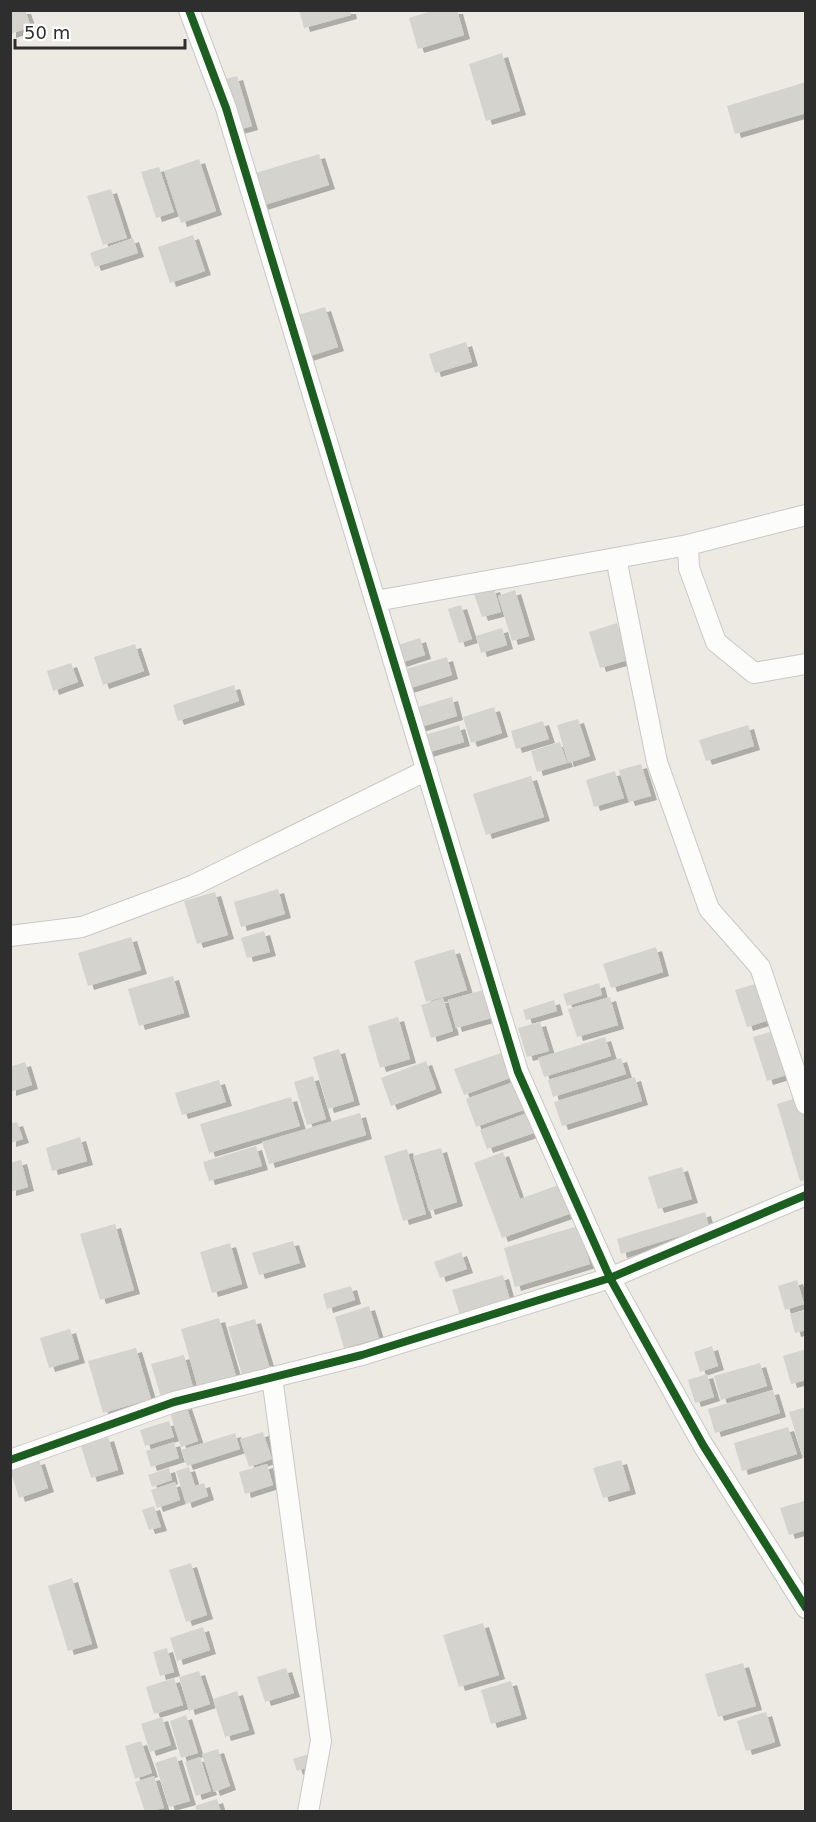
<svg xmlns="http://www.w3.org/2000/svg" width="816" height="1822" font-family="'DejaVu Sans',sans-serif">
	<defs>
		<filter id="shadow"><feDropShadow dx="6" dy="4" stdDeviation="0" flood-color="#0004"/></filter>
	</defs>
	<rect width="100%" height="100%" fill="#eceae3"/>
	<path fill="#d4d3ce" filter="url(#shadow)" d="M10 10H25L31 27 10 34Z
		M299 10H350L351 15 304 28Z
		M435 10H457L464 35 418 49 409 18Z
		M502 53 520 111 486 121 469 64Z
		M237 76 252 126 234 131 218 81Z
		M806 82V113L735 134 727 106Z
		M319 154 329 185 255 208 245 176Z
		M199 159 216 211 181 223 164 171Z
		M159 167 174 212 156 218 141 172Z
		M111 189 127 238 103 245 87 196Z
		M193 235 205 271 170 283 158 247Z
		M133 238 138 253 95 267 90 253Z
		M325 307 338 347 307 357 295 316Z
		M466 342 472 362 435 373 429 354Z
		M494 588 501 612 482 617 474 594Z
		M515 590 529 636 512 641 498 596Z
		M461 605 472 639 459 643 448 609Z
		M617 623 628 660 600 668 589 632Z
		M502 628 507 645 481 653 476 636Z
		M420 638 425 655 394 665 389 648Z
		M135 644 144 671 103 685 94 657Z
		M447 657 452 675 401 691 396 672Z
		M71 663 78 682 53 691 47 671Z
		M234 685 239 701 178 721 173 705Z
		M452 697 457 716 411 730 405 711Z
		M494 707 502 733 471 743 463 717Z
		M578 719 590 756 568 763 557 725Z
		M543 721 549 739 516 749 511 731Z
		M459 725 464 742 423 754 418 737Z
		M748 725 754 746 706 761 699 740Z
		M560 742 567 763 537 772 531 751Z
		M641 764 651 796 629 802 619 770Z
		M615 771 624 798 594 807 586 780Z
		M531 776 544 817 486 835 473 794Z
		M278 889 285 914 241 927 234 902Z
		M215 892 228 935 197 944 184 901Z
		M264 931 270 952 247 958 241 938Z
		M131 937 141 970 88 986 78 953Z
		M656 947 663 972 611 988 603 964Z
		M454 949 467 990 426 1002 414 961Z
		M173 976 184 1013 139 1026 128 989Z
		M762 982 773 1019 747 1027 735 990Z
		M599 983 602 995 567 1006 563 994Z
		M483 990 491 1018 456 1028 448 1000Z
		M610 997 618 1025 577 1037 568 1009Z
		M443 998 453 1031 431 1038 421 1005Z
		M554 1000 557 1011 526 1020 523 1010Z
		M398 1017 410 1059 380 1068 368 1026Z
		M540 1022 549 1051 527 1057 518 1028Z
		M777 1030 790 1074 767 1081 753 1037Z
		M605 1037 611 1056 544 1077 538 1058Z
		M339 1049 354 1101 328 1109 313 1057Z
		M504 1052 513 1077 464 1095 454 1069Z
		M621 1058 626 1074 553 1097 548 1080Z
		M426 1061 436 1089 391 1106 381 1078Z
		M25 1062 32 1085 10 1092V1067Z
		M313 1076 326 1119 307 1125 294 1082Z
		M635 1077 642 1101 562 1126 554 1102Z
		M219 1080 226 1102 182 1115 175 1093Z
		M519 1080 529 1108 476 1127 466 1099Z
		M291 1097 300 1126 209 1153 200 1124Z
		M800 1097 806 1114V1180L800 1181 777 1104Z
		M530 1112 537 1132 487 1149 480 1130Z
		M360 1113 366 1135 269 1164 262 1142Z
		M17 1122 23 1139 10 1143V1124Z
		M80 1137 87 1161 52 1171 46 1148Z
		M256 1146 262 1166 209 1181 203 1162Z
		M441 1148 457 1202 429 1211 413 1156Z
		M407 1149 426 1214 403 1221 384 1156Z
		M503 1152 520 1199 561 1184 572 1213 502 1238 474 1163Z
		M21 1160 28 1187 10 1192V1163Z
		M682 1167 692 1199 658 1209 648 1177Z
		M705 1212 709 1227 621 1254 617 1239Z
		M115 1224 134 1290 100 1300 80 1234Z
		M578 1226 590 1264 515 1287 504 1248Z
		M293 1241 300 1263 259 1275 252 1253Z
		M230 1243 242 1284 212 1293 200 1252Z
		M461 1252 467 1269 440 1278 434 1262Z
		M503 1275 510 1300 460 1315 452 1290Z
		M797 1280 804 1304 785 1310 778 1286Z
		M351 1286 355 1300 327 1309 323 1294Z
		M369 1306 379 1338 344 1348 335 1317Z
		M806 1310V1330L795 1333 790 1314Z
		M219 1318 236 1376 198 1388 181 1329Z
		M255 1319 270 1369 243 1378 228 1327Z
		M70 1329 79 1359 49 1368 40 1338Z
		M712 1346 718 1366 700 1372 694 1352Z
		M136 1348 151 1399 103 1413 88 1361Z
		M806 1349V1380L791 1384 783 1356Z
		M184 1355 193 1387 161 1397 151 1364Z
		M760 1363 767 1386 721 1400 714 1376Z
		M707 1374 714 1397 695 1403 688 1380Z
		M773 1390 780 1413 715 1433 708 1409Z
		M186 1405 198 1441 181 1447 169 1410Z
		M806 1407V1457L803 1458 789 1412Z
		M169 1421 174 1437 145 1446 140 1430Z
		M788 1427 797 1454 742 1471 734 1443Z
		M263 1432 272 1459 249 1467 240 1439Z
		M235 1433 240 1449 187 1466 181 1450Z
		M108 1437 118 1470 91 1478 81 1446Z
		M174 1442 179 1458 151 1467 146 1451Z
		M39 1460 48 1488 19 1498 10 1469Z
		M621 1460 630 1490 603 1498 593 1468Z
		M267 1464 273 1485 245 1494 239 1472Z
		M189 1467 195 1486 204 1483 208 1496 186 1504 176 1471Z
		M169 1468 172 1480 152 1487 148 1475Z
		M175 1482 180 1500 157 1508 151 1490Z
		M804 1501 806 1530 789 1535 780 1508Z
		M154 1506 161 1527 149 1530 142 1510Z
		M191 1563 207 1615 186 1622 169 1570Z
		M72 1578 92 1644 68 1651 48 1586Z
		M483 1623 499 1675 459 1687 443 1635Z
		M203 1627 210 1650 177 1661 170 1638Z
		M167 1648 174 1672 160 1676 153 1652Z
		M743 1663 756 1706 718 1717 705 1674Z
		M286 1668 294 1693 265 1702 257 1677Z
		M199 1671 210 1704 189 1711 179 1677Z
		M174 1678 183 1705 154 1714 146 1687Z
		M511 1681 521 1715 491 1724 481 1690Z
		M237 1691 249 1730 225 1737 213 1699Z
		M766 1712 775 1742 746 1751 737 1721Z
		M186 1715 198 1753 181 1758 170 1721Z
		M162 1717 171 1745 150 1752 141 1724Z
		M141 1741 152 1773 135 1779 125 1746Z
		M218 1749 230 1786 214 1792 202 1754Z
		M312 1753 315 1765 297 1771 293 1759Z
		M176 1756 190 1801 169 1807 155 1763Z
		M200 1757 211 1791 196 1796 185 1762Z
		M154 1776 164 1808 145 1812 135 1782Z
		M217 1799 221 1812H197L195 1806Z"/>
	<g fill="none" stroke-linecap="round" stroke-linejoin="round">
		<defs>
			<path id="street" d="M189 10 226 108 518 1072 610 1278 703 1445 806 1608
				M688 545 689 568 716 642 754 673 806 664
				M616 558 657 762 709 909 760 967 806 1104
				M376 601 688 545 806 515
				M10 936 82 927 194 885 427 770
				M272 1377 321 1741 308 1812
				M10 1460 174 1402 362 1355 610 1278 806 1195"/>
		</defs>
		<use href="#street" stroke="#c9c8c8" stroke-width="22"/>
		<use href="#street" stroke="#fcfcfb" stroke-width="20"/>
		<defs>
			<path id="cycleway" d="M189 10 226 108 518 1072 610 1278 703 1445 806 1608
				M10 1460 174 1402 362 1355 610 1278 806 1195"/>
		</defs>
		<use href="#cycleway" stroke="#fff" stroke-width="11"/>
		<use href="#cycleway" stroke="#1b5e20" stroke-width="8"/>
	</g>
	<rect width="816" height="1822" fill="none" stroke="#2e2e2e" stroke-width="24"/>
	<path d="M15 39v9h170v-9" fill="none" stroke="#2e2e2e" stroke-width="3"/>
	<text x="24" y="39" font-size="18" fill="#2e2e2e" stroke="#ffffff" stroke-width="4.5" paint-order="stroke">50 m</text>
</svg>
